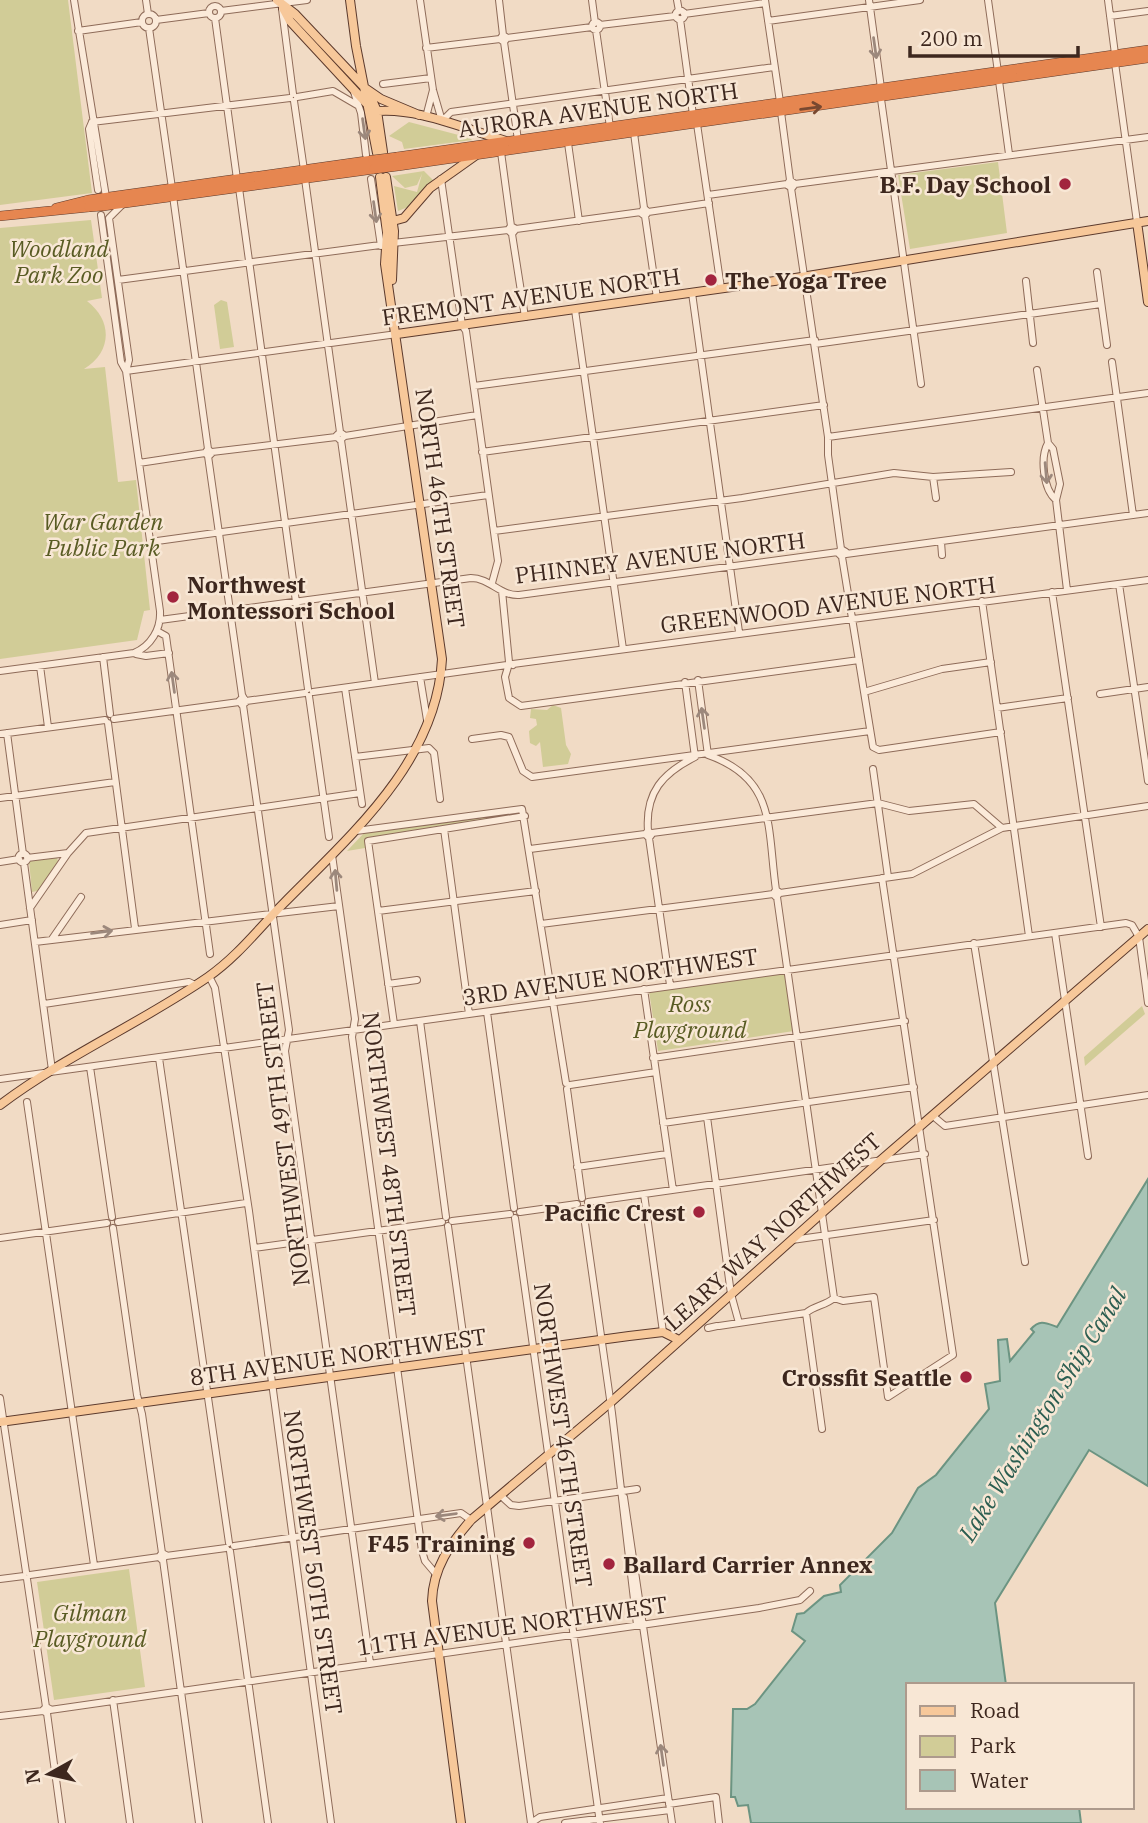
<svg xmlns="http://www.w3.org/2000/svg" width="1148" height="1823" font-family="'IBM Plex Serif',serif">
	<rect width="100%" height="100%" fill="#f1dbc5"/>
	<path fill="#d1cc97" d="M0 0H68L92 193 0 205Z
		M409 122 470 138 472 140 404 149 402 142 389 136Z
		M998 162 1007 233 910 249 898 175Z
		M424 171 433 180 408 207 398 211 394 186 417 192 422 174 417 185 405 188 392 176Z
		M91 220 102 298 87 301C113 321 112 352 84 369L105 367 118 482 136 480 150 610 144 611 137 640 0 659V228Z
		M221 300 227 302 234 347 220 349 214 305Z
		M553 705 561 708 566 745 571 754 568 764 543 767 540 742 536 746 530 743 529 731 537 725 536 719 530 718 531 709 547 710Z
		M516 813 514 818 371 837 365 843V848L347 851 365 832Z
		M57 857 59 866 37 891 32 892 29 861Z
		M785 972 794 1031 658 1051 649 991Z
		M1142 1006 1145 1014 1085 1066 1084 1057Z
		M129 1569 145 1687 54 1700 37 1582Z"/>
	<path fill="#a7c4b6" stroke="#6c9482" stroke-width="2" d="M1148 1179V1486L1089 1450 995 1603 1006 1685H908V1807H1079L1081 1823H751L748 1805 738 1806 735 1797H731L733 1709H747L755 1704 805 1641 792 1631 797 1614 804 1613 824 1596 841 1592 840 1585 892 1533 918 1488 936 1475 989 1409 985 1384 1000 1381 998 1340 1007 1339 1010 1361 1034 1332 1031 1329C1040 1319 1046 1323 1057 1327Z"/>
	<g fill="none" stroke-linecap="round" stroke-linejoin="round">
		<defs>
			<path id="minor" d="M74 0 106 197
				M146 0 148 14
				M420 0 433 90 442 121
				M499 0 503 35 500 39 504 42 507 38 503 35
				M592 0 595 23
				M677 0 679 11
				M765 0 780 102
				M869 0 881 88
				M988 0 998 72
				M1108 0 1115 54
				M209 12a6 6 0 1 1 12 0a6 6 0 1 1-12 0Z
				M282 9 293 94
				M675.5 15a4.5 4.5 0 1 1 9 0a4.5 4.5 0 1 1-9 0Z
				M221 11 307 0
				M142 21a7 7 0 1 1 14 0a7 7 0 1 1-14 0Z
				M684 14 765 3
				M1110 16 1148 11
				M215 18 237 179
				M680 19 693 115
				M156 20 209 13
				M768 21 920 0
				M592 26a4 4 0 1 1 8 0a4 4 0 1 1-8 0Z
				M600 25 675 16
				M149 28 172 188
				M596 30 610 127
				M78 31 142 22
				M507 38 592 27
				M504 42 518 140
				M426 48 500 39
				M1115 63 1137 222
				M999 81 1009 154
				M383 84 431 78
				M354 92 361 113 366 155
				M297 97 333 91 357 105
				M881 99 921 384
				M294 101 304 170
				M781 112 790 180 795 184 792 188 787 185 790 180
				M426 117 433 90
				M442 121 451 112 774 67
				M92 122 290 98
				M92 122 89 129 98 190
				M697 124 721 288
				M634 133 644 208 648 212 645 216 641 213 644 208
				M568 143 579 221
				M501 152 511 226 508 230 512 234 516 229 511 226
				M305 179 340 432 345 436 340 440 336 436 340 432
				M371 179 381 246
				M441 179 462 325 466 331 498 561 492 583
				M795 184 1148 137
				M239 188 308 689
				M791 188 828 437V455L841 549 838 553 842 557 846 552 841 549
				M708 195 787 184
				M173 196 208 449 212 453 209 456 205 453 208 449
				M648 212 709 203
				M101 215 121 362 126 371
				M645 216 657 298
				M516 229 641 212
				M512 234 525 317
				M393 243 508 230
				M1097 272 1107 345
				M118 280 380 245
				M1026 281 1033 343
				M692 293 739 632
				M575 310 623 649
				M815 344 1101 304
				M1112 362 1133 515
				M1037 370 1048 443 1053 449 1060 484 1056 500 1067 590
				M126 371 397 334
				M474 386 815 340
				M345 436 477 415
				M828 437 1148 393
				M341 440 375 683
				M1048 443C1040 457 1043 489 1056 500
				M212 452 336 437
				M482 452 824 405
				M208 456 242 695 246 702 242 705 239 701 242 698
				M139 463 205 453
				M933 477 936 498
				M494 531 742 498 894 473 933 477 1011 472
				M150 542 488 495
				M941 542 942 555
				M846 554 1148 513
				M842 557 873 747 879 750 1001 732
				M1119 584 1148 781
				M502 591 509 662 513 665
				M1052 592 1101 927
				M982 601 1029 936
				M160 620 471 578C490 578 500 596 519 595L838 552
				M157 631 166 636 210 954
				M136 654 146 656 169 653
				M103 657 110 714
				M513 664 1148 580
				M40 666 48 727
				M508 667 505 677 509 698 521 706 859 660
				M0 671 134 653C151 646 161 629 160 611L126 371 129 360 109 218 122 205
				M420 677 427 720
				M698 680 708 755C777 779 767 828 776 890L773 894 776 897 780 893 776 890
				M345 688 362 804
				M313 692 507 665
				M864 692 942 669 991 662
				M1100 694 1148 687
				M309 696 329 837
				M246 701 305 693
				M243 705 289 1030 285 1051 370 1663
				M997 708 1068 698
				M114 719 239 702
				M108 723 135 928
				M7 733 23 854
				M0 734 105 720
				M472 739 501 735 509 737 523 771 532 777 870 731
				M355 757 429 748 434 753 440 799
				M873 769 888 877
				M0 798 115 782
				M444 829 469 1014
				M356 831 522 809 566 1083
				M648 831 652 834 649 838 645 834 648 831C645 792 663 773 695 757L685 682
				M652 833 878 803 909 811 974 804 1002 828 1148 806
				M649 838 670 985
				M530 849 645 834
				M18.5 858a4.5 4.5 0 1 1 9 0a4.5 4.5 0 1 1-9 0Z
				M332 855 355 1019 352 1037 422 1551 425 1561 436 1574
				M27 858 68 853 86 833 360 793
				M0 862 19 859
				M24 863 52 1070
				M780 893 912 874 1002 828
				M777 897 834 1298
				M30 908 68 853
				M378 911 536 891
				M541 924 773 894
				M0 925 32 920
				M1055 933 1088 1156
				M52 939 81 897
				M35 942 339 906
				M974 943 1025 1262
				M209 976 215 988 249 1211 331 1823
				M388 984 417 980
				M644 989 673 1190
				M44 1004 189 982 195 985
				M487 1012 514 1208
				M420 1021 446 1217
				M394 1024 368 841 525 816
				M159 1058 229 1543
				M653 1058 905 1021
				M90 1067 112 1217
				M0 1079 1126 923 1132 925 1139 937 1148 1003
				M570 1085 656 1072
				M567 1089 582 1198
				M27 1102 94 1565
				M933 1116 945 1126 1148 1095
				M707 1117 731 1294 739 1323
				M663 1123 914 1087
				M577 1167 667 1154
				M644 1194 663 1332
				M588 1202 925 1154
				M583 1209 612 1413 637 1625
				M520 1212 577 1204
				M515 1218 600 1823
				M452 1221 510 1214
				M118 1222 246 1203
				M448 1226 531 1823
				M113 1228 137 1395 142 1414 162 1553 166 1555 162 1560 159 1557 162 1553
				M0 1238 107 1223
				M792 1240 934 1220
				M254 1248 442 1222
				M806 1313 822 1429
				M719 1326 806 1313C815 1305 825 1306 834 1298L843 1301 874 1297 888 1397 953 1355 882 878
				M708 1328 717 1326
				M0 1398 26 1572
				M500 1495 511 1505 519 1506 637 1489
				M624 1497 672 1823
				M234 1546 461 1513 471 1520
				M230 1551 268 1823
				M166 1556 226 1548
				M163 1560 199 1823
				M30 1575 159 1557
				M0 1579 24 1576
				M27 1579 46 1707 50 1709 46 1713 43 1710 46 1707
				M113 1700 130 1823
				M50 1710 759 1608 800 1600 810 1591
				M47 1713 62 1823
				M0 1716 43 1711
				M669 1804 716 1797 719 1823
				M531 1823 540 1817 668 1798
				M565 1823 670 1810"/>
			<path id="major" d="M277 0 295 14 365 88 381 99 419 115
				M350 0 356 46 377 153
				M283 8 290 21 366 103
				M369 93 377 111 383 152
				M370 112C412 105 466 129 506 141
				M386 177 394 231 392 280
				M393 221 404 218 430 188 475 156
				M1137 222 1148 302
				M397 334 789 279 1148 221
				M0 1105C65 1056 141 1023 208 977 238 956 259 928 284 903 351 835 437 761 442 659L385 264 387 233 380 177
				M0 1422 629 1336 663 1332 679 1340
				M461 1823 432 1601C433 1568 450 1544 471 1520L611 1402 881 1160 1148 929"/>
			<path id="highway" d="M397 157 1148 50
				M398 166 1148 58
				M102 198 373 160
				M103 206 374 169
				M56 208 88 200
				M0 216 89 207"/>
		</defs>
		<use href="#minor" stroke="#8e6b59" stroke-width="8"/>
		<use href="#major" stroke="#5c3a2d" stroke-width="10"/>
		<use href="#highway" stroke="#5c3a2d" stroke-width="10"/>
		<use href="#minor" stroke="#fbead9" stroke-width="6"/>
		<use href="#major" stroke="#f7c89a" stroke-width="8"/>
		<use href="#highway" stroke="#e68650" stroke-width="9"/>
		<defs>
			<path id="highway-bridge" d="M373 160 397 157
				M374 169 398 166
				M88 200 102 198
				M89 207 103 206"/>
		</defs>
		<use href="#highway-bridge" stroke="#5c3a2d" stroke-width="10" stroke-linecap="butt"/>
		<use href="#highway-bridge" stroke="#e68650" stroke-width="9"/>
	</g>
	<defs><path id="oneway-shaft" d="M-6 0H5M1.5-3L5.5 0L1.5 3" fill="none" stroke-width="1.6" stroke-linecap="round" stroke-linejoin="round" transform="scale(1.75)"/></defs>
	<g stroke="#9c887c">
		<use href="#oneway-shaft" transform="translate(875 48) rotate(82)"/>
		<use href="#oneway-shaft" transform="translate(364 129) rotate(82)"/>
		<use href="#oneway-shaft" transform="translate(375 212) rotate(82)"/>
		<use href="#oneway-shaft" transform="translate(1046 473) rotate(85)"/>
		<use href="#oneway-shaft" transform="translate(173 682) rotate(-98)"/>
		<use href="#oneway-shaft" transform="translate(703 718) rotate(-98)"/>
		<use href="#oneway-shaft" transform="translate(336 880) rotate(-95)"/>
		<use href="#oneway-shaft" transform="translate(102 932) rotate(-8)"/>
		<use href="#oneway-shaft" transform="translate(446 1515) rotate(172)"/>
		<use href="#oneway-shaft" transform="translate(662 1755) rotate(-98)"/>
	</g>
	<use stroke="#784830" href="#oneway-shaft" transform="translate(811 108) rotate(-7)"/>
	<g fill="#a2243e" stroke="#f8e7d5" stroke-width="2.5">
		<circle cx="1065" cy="184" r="7"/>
		<circle cx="711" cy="280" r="7"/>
		<circle cx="173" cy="597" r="7"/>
		<circle cx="699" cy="1212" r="7"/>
		<circle cx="966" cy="1377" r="7"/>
		<circle cx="529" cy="1543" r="7"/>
		<circle cx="609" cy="1564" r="7"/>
	</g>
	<g text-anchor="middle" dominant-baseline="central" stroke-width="5" stroke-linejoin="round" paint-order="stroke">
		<g font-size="23" fill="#3d271e" stroke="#f8e7d5">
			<text transform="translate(598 109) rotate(-8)">AURORA AVENUE NORTH</text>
			<text transform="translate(531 296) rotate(-8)">FREMONT AVENUE NORTH</text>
			<text transform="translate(441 508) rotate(82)">NORTH 46TH STREET</text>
			<text transform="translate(660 557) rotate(-7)">PHINNEY AVENUE NORTH</text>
			<text transform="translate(828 604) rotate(-7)">GREENWOOD AVENUE NORTH</text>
			<text transform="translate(610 976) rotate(-8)">3RD AVENUE NORTHWEST</text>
			<text transform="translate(282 1134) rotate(-97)">NORTHWEST 49TH STREET</text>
			<text transform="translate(390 1164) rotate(83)">NORTHWEST 48TH STREET</text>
			<text transform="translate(772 1231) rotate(-42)">LEARY WAY NORTHWEST</text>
			<text transform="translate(338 1356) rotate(-8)">8TH AVENUE NORTHWEST</text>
			<text transform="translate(564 1435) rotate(82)">NORTHWEST 46TH STREET</text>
			<text transform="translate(314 1562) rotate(82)">NORTHWEST 50TH STREET</text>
			<text transform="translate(512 1625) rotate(-8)">11TH AVENUE NORTHWEST</text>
		</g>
		<g font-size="23" font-weight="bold" fill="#3d271e" stroke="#f8e7d5" text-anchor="end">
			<text x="1051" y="184">B.F. Day School</text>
			<text x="725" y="280" text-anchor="start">The Yoga Tree</text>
			<text x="187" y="584" text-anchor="start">Northwest<tspan x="187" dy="26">Montessori School</tspan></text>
			<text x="685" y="1212">Pacific Crest</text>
			<text x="952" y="1377">Crossfit Seattle</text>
			<text x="515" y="1543">F45 Training</text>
			<text x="623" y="1564" text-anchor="start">Ballard Carrier Annex</text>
		</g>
		<g font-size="23" font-style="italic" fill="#585b23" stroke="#f8e7d5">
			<text x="59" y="248">Woodland<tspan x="59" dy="26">Park Zoo</tspan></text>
			<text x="103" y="521">War Garden<tspan x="103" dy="26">Public Park</tspan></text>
			<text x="690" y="1003">Ross<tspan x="690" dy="26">Playground</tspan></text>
			<text x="90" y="1612">Gilman<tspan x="90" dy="26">Playground</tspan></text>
		</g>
		<g font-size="24" font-style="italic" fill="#2c5e51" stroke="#f8e7d5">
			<text transform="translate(1042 1414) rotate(-58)">Lake Washington Ship Canal</text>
		</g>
	</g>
	<rect x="906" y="1683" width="228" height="126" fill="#f8e7d5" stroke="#ad9a8c" stroke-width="2"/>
	<rect x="920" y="1706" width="35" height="10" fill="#f7c89a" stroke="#ad9a8c" stroke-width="2"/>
	<text x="970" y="1718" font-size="21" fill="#3d271e">Road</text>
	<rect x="920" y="1736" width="35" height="21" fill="#d1cc97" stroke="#ad9a8c" stroke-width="2"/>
	<text x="970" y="1753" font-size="21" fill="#3d271e">Park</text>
	<rect x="920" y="1770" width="35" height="21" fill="#a7c4b6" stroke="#ad9a8c" stroke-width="2"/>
	<text x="970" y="1788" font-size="21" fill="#3d271e">Water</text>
	<g transform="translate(49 1774) rotate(262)" stroke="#f8e7d5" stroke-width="5" paint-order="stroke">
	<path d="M0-5L12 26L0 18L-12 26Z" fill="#3d271e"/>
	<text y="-10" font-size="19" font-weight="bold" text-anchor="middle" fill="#3d271e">N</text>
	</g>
	<path d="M910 46v10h168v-10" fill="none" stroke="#3d271e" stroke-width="3.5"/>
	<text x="920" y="46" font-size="21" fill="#3d271e" stroke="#f8e7d5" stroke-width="5" paint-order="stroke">200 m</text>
</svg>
